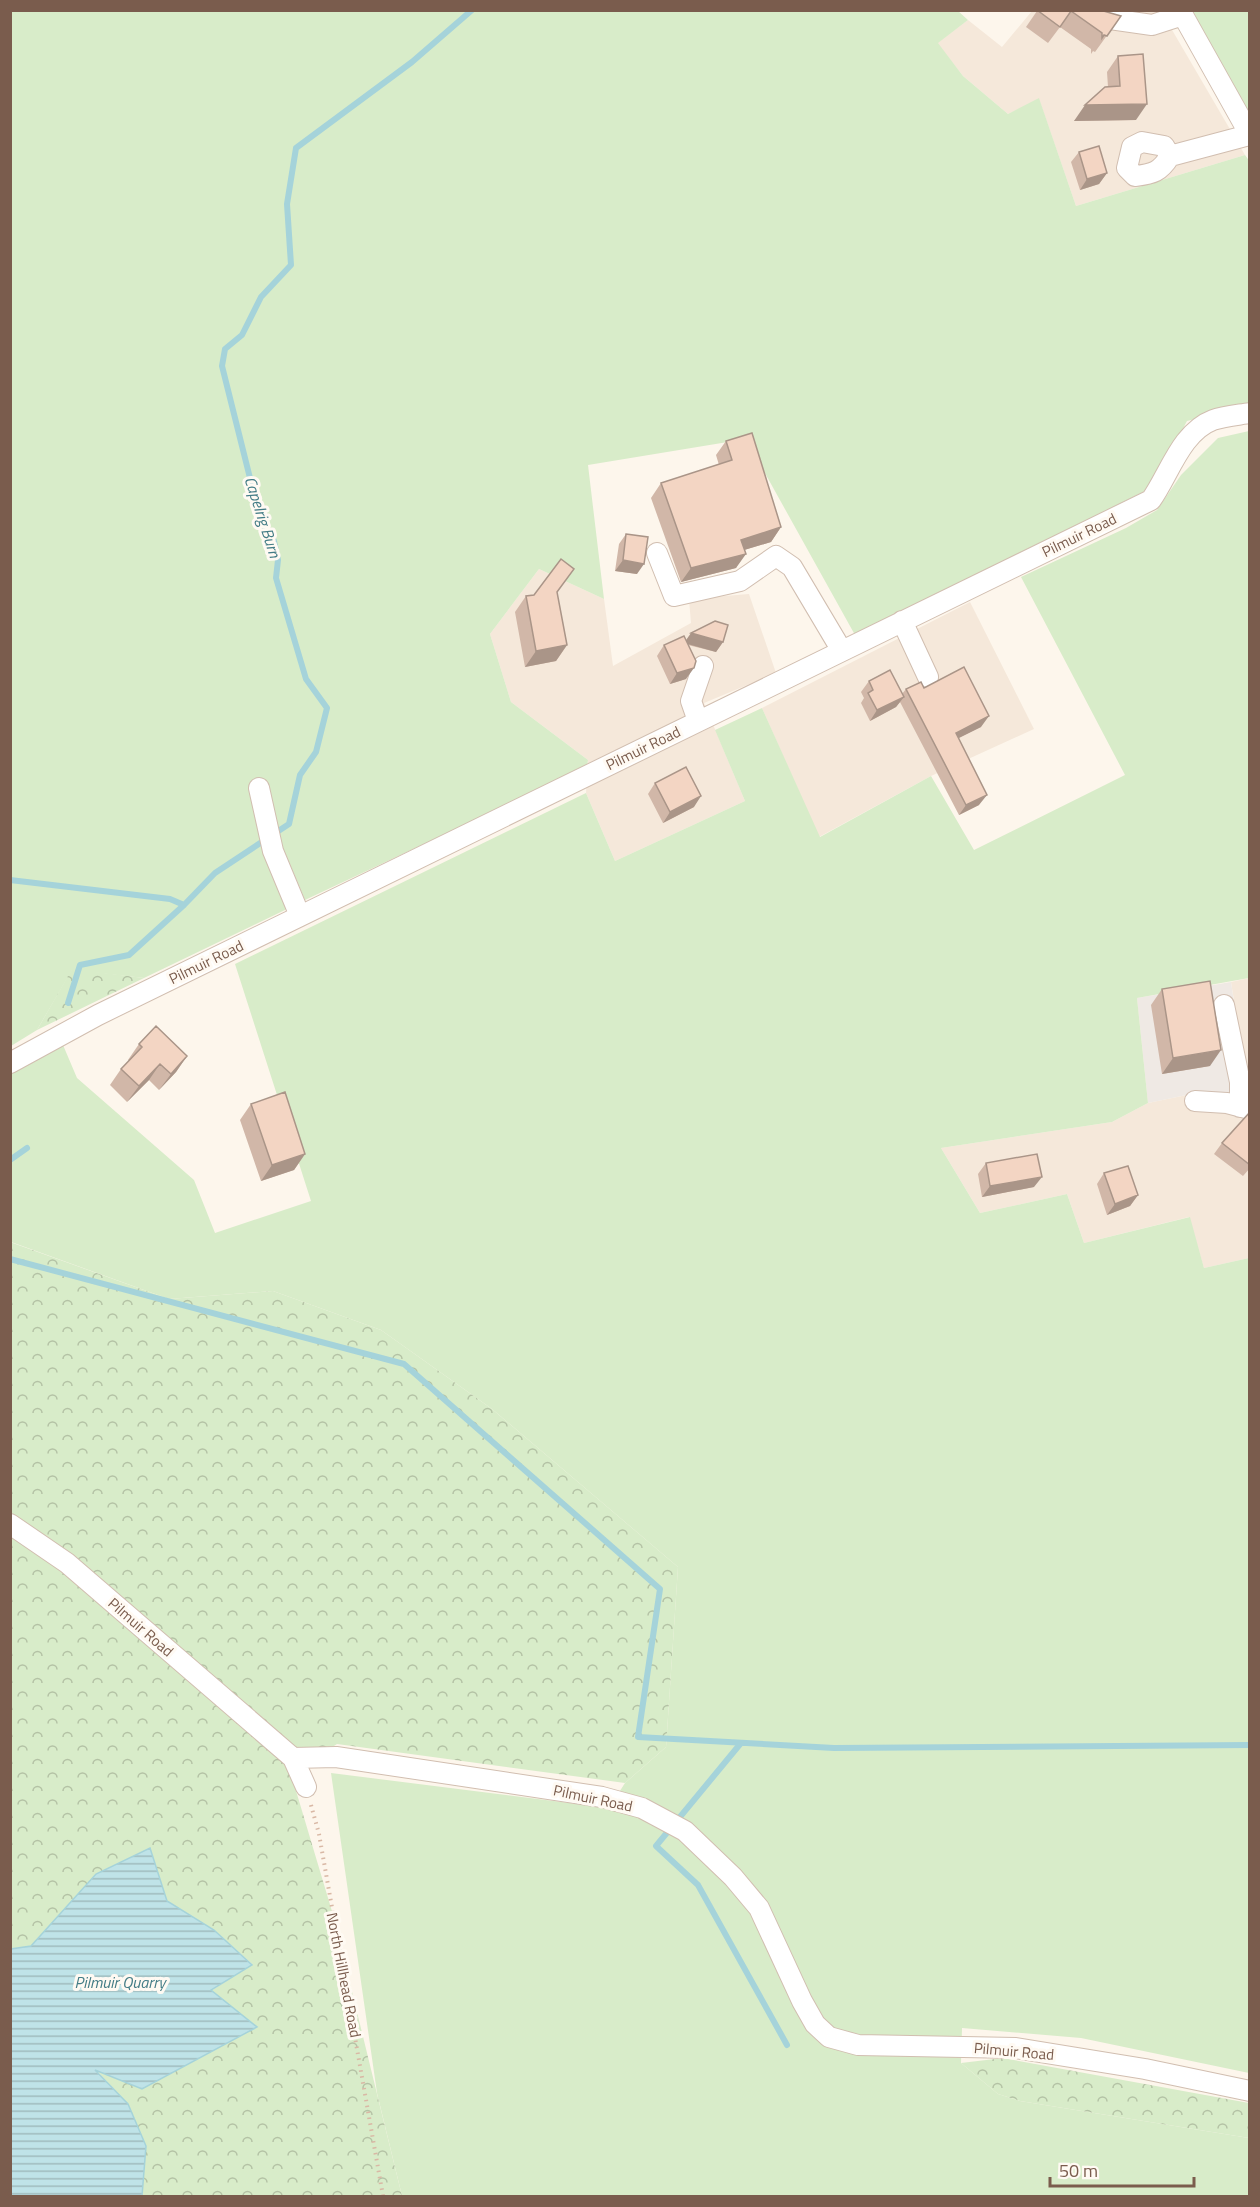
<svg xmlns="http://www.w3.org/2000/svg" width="1260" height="2207" font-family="'Titillium Web',sans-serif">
	<defs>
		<pattern id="forest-crowns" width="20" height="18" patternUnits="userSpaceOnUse" patternTransform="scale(1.5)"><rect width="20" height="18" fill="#d8ecc9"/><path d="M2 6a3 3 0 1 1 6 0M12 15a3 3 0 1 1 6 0" fill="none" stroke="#b4c2a5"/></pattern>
		<pattern id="water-rules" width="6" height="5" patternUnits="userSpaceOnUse" patternTransform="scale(1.5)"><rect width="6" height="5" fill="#bfe3e8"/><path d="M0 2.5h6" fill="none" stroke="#a0bbbe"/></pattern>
	</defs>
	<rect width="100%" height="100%" fill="#fdf6ec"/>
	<path fill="#f5e8da" d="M1032 11H1161L1245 155 1076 206 1039 99 1008 114 963 76 937 43 968 20 1002 47Z
		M539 569 604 599 613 666 691 623 689 599 749 594 776 673 704 703 745 801 615 861 586 793 588 760 511 702 490 634Z
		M970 602 1034 729 931 776 819 837 762 708Z
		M1249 978V1091L1231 982Z
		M1201 1092 1249 1100V1258L1204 1268 1189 1217 1084 1243 1067 1194 980 1213 941 1148 1112 1122 1148 1103Z"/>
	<path fill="#efe9e4" d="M1231 982 1249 1100 1201 1092 1148 1103 1137 998Z"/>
	<path fill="#d8ecc9" d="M10 11H958L968 20 938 43 963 76 1008 114 1039 98 1076 206 1245 155 1250 162 1249 406 1187 421 1151 488 855 635 746 439 588 465 604 599 539 569 490 634 511 702 588 760 587 767 305 900 273 824 288 905 285 910 144 978 72 970 37 1030 11 1046Z
		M1191 11H1249V113Z
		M1249 431V978L1137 998 1148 1103 1112 1122 941 1148 980 1213 1067 1194 1084 1243 1190 1217 1204 1268 1249 1258V2073L1081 2038 962 2028 961 2063 998 2094 1020 2101 1249 2138V2196H402L377 2093 331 1773 609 1808 625 1783 666 1747 678 1567 492 1409 381 1330 273 1291 169 1299 11 1242 10 1074 63 1045 77 1078 194 1180 215 1233 311 1201 235 964 586 793 615 861 745 801 715 730 762 708 820 837 931 776 974 850 1125 775 1021 577 1126 528 1157 510 1181 475 1218 438Z"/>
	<path fill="url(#forest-crowns)" d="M72 969 144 978 37 1030Z
		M10 1242 169 1299 273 1291 381 1330 492 1409 678 1567 666 1747 625 1783 337 1744 291 1774 334 1918 402 2196H142L128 2104 94 2068 252 1964 214 1930 167 1901 150 1849 96 1874 31 1946 11 1949Z
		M1003 2058 1249 2103V2138L1020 2101 998 2094 961 2063Z"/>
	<path fill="url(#water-rules)" stroke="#a5d3da" stroke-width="1.5" d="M150 1848 167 1901 214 1930 252 1965 211 1990 257 2027 142 2089 95 2070 128 2104 146 2146 142 2196H11V1949L31 1946 96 1874Z"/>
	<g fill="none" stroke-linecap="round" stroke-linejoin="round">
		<path stroke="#a5d3da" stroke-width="6" d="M10 880 170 899 184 905
			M68 1003 80 965 129 955 184 905 215 873 289 824 300 775 316 752 327 708 306 679 276 578 278 560 274 541 261 522 222 366 225 349 242 335 261 297 291 265 287 204 296 148 412 62 472 10
			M10 1160 27 1148
			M10 1259 404 1364 660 1589 638 1737 834 1748 1250 1745
			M741 1743 656 1846 698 1885 787 2045"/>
		<defs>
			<path id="minor" d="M1180 10 1250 135
				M1096 17 1152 25 1183 15
				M1170 156 1164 146 1142 142 1132 147 1127 168 1135 176C1153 174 1160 172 1170 156L1249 135
				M657 553 674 596 740 581 776 556 792 567 842 651
				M902 621 928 677
				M698 721 691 701 703 666
				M259 788 273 851 300 916
				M1224 1005 1240 1082V1107
				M10 1063 98 1015 1151 500C1169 475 1181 432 1213 420 1224 416 1238 415 1250 413
				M1195 1101 1227 1103 1250 1109
				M10 1524 67 1563 293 1758 336 1757 602 1797 642 1808 685 1831 733 1877 759 1908 802 2001 815 2024 829 2037 858 2045 1016 2048 1145 2069 1250 2091
				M293 1758 306 1787"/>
		</defs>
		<use href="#minor" stroke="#d1beb0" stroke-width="22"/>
		<path stroke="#d9b8a5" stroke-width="4" stroke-dasharray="1.5 4.5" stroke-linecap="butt" d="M311 1805 319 1834 383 2196"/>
		<use href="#minor" stroke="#fff" stroke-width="20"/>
	</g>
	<path fill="#d1b7a8" d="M1100 10 1121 16 1095 52 1093 51 1091 54V49L1060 27 1048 43 1026 27 1037 11Z
		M1118 56 1136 120 1074 121 1108 87 1107 72Z
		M1079 152 1107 173 1099 184 1080 190 1071 162Z
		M726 441 781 527 771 542 744 550 736 568 681 582 651 498 661 483 719 465 716 455Z
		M626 534 637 574 615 571 619 544Z
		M557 592 567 645 556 661 525 667 515 612 526 596Z
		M686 640 723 642 716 652 688 645 686 679 670 684 657 656 664 645Z
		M869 681 902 694 906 689 924 688 981 727 958 738 979 805 959 815 900 702 896 707 870 721 861 703 864 698 861 692Z
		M655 783 694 807 663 823 648 794Z
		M1162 989 1210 1066 1162 1074 1151 1005Z
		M139 1044 187 1056 176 1072 159 1090 149 1080 127 1102 110 1085 121 1069 129 1061 128 1060Z
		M251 1104 305 1154 294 1170 261 1181 240 1120Z
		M1250 1112V1168L1243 1176 1214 1154 1222 1143Z
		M986 1163 1034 1187 982 1197 978 1174Z
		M1104 1173 1138 1195 1130 1206 1107 1215 1097 1184Z"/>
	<path fill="#aa9588" d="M1147 104 1136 120 1074 121 1085 105Z
		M1107 173 1099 184 1080 190 1087 179Z
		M781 527 771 542 731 554 741 540Z
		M746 554 736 568 681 582 691 568Z
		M623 560 644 564 637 574 615 571Z
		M691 633 723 642 716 652 684 643Z
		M567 645 556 661 525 667 536 651Z
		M694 668 686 679 670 684 677 673Z
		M904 697 896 707 870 721 877 710Z
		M989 716 981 727 949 743 956 733Z
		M987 795 979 805 959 815 966 805Z
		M701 796 694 807 663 823 670 812Z
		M1221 1050 1210 1066 1162 1074 1173 1058Z
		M187 1056 176 1072 159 1090 171 1074Z
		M160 1064 149 1080 127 1102 139 1086Z
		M305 1154 294 1170 261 1181 272 1165Z
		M1042 1177 1034 1187 982 1197 990 1186Z
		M1138 1195 1130 1206 1107 1215 1115 1204Z"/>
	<path fill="#f3d5c3" stroke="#aa9588" stroke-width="1.5" d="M1037 10H1100L1121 16 1107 36 1104 35 1102 38V33L1071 11 1060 27Z
		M1143 54 1147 104 1085 105 1105 87 1120 86 1118 56Z
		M1099 146 1107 173 1087 179 1079 152Z
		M752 433 781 527 741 540 746 554 691 568 661 483 732 460 726 441Z
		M626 534 648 537 644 564 623 560Z
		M561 559 574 569 557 592 567 645 536 651 526 596 534 595Z
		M715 621 728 625 723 642 691 633Z
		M684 636 696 661 694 668 677 673 664 645Z
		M964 667 989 716 956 733 987 795 966 805 906 689 921 682 924 688Z
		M890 670 904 697 877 710 868 693 873 690 869 681Z
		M686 767 701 796 670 812 655 783Z
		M1210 981 1221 1050 1173 1058 1162 989Z
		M156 1026 187 1056 171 1074 160 1064 139 1086 121 1069 142 1047 139 1044Z
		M285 1092 305 1154 272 1165 251 1104Z
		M1250 1112V1165L1222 1143Z
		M1037 1154 1042 1177 990 1186 986 1163Z
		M1128 1166 1138 1195 1115 1204 1104 1173Z"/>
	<g text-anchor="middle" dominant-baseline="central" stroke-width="6" stroke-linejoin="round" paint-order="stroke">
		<g font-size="15" fill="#7a5c4d" stroke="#fffaf3">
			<text transform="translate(1079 535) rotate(-26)">Pilmuir Road</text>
			<text transform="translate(643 748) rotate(-26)">Pilmuir Road</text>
			<text transform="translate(206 962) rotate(-26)">Pilmuir Road</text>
			<text transform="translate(141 1627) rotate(41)">Pilmuir Road</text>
			<text transform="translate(593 1798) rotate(12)">Pilmuir Road</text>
			<text transform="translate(344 1975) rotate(79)">North Hillhead Road</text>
			<text transform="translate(1014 2051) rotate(5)">Pilmuir Road</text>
		</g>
		<g font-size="16" font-style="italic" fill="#437c86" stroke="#fffaf3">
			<text transform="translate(263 517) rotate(72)">Capelrig Burn</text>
			<text x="120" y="1982">Pilmuir Quarry</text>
		</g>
	</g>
	<rect width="1260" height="2207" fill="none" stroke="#7a5c4d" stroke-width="24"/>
	<path d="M1050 2177v9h144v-9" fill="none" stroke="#7a5c4d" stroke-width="3"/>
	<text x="1059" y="2177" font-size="18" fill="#7a5c4d" stroke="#fffaf3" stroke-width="4.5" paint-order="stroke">50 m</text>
</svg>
